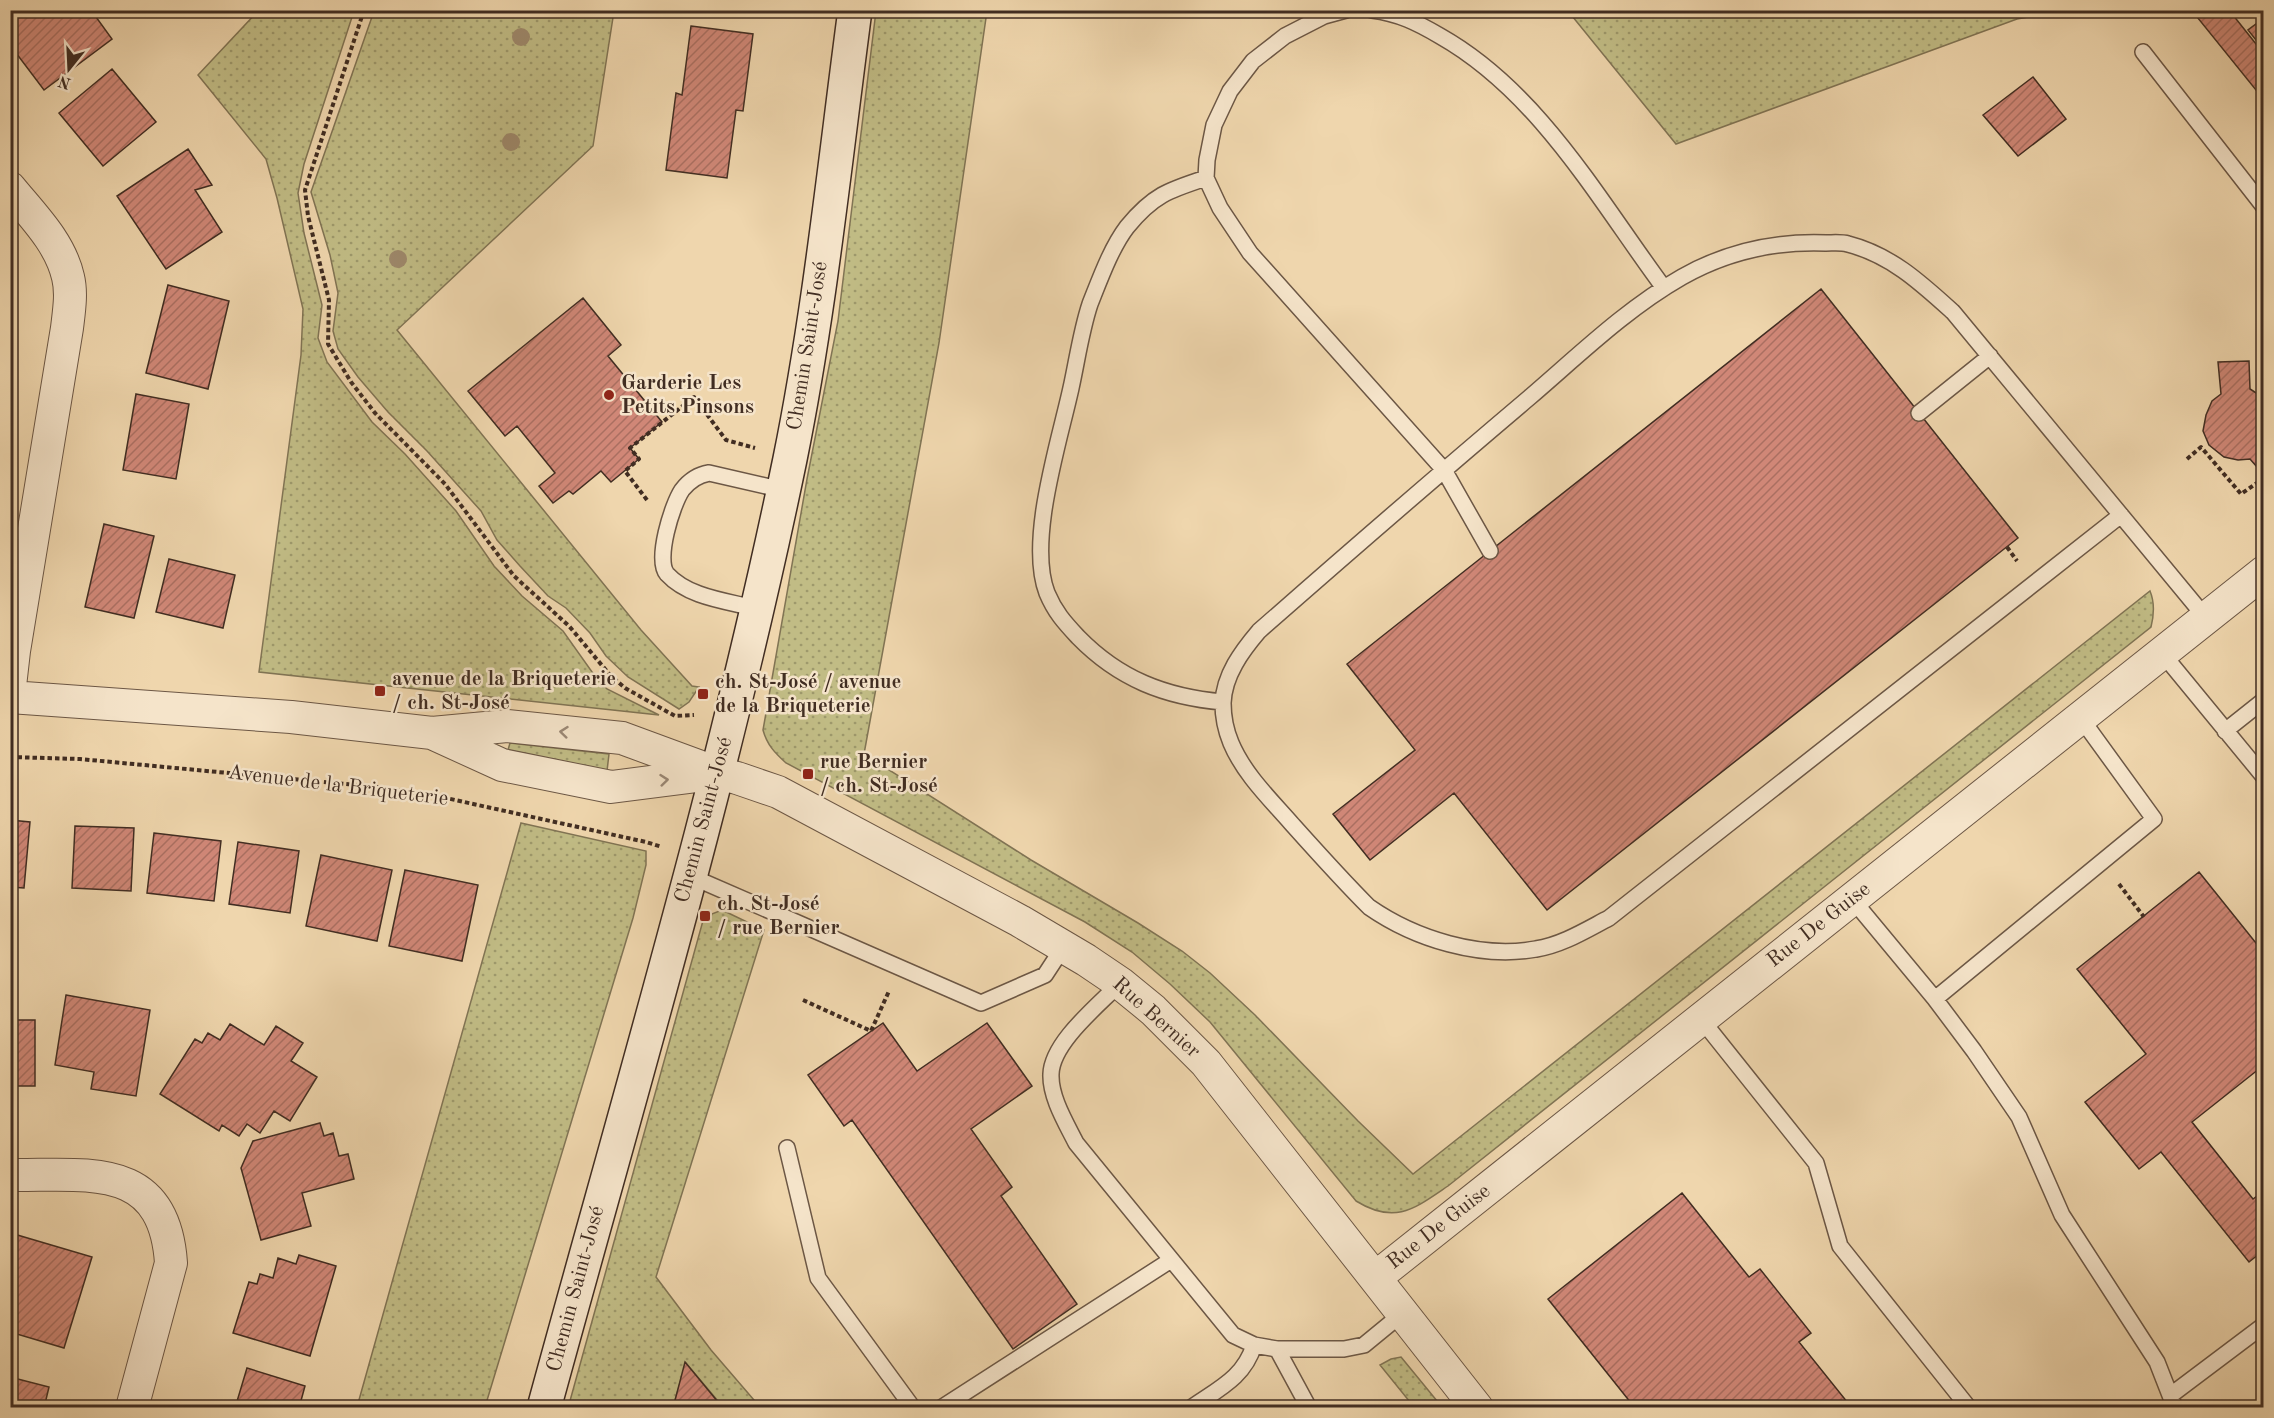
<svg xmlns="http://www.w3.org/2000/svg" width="2274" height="1418" font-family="'Old Standard TT',serif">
	<defs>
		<pattern id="grass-dots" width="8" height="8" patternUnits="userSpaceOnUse" patternTransform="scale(1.5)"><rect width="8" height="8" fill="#c1bc85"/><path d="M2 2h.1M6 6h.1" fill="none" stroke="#9e996c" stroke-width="1.8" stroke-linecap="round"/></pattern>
		<pattern id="building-hatch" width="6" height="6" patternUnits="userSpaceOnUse" patternTransform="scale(1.5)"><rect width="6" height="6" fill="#d08777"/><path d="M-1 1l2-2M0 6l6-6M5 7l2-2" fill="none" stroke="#aa6f61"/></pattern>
	</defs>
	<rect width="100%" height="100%" fill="#efd6ad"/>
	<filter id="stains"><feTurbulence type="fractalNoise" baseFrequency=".00333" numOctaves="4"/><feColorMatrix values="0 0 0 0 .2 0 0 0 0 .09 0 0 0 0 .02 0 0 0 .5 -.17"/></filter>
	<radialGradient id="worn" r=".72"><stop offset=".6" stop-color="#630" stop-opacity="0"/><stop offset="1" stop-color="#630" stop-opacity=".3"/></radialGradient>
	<path fill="url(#grass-dots)" stroke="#817454" stroke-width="1.5" d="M319 10 354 11 304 164 298 193 304 233 322 305 318 338 327 362 372 422 405 454 456 511 494 566 522 596 563 631 597 679 607 689 659 715 259 672 301 355 303 309 277 198 266 159 198 75 257 12 309 17Z
		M374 11H614L593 146 397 330 641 630 692 686 699 687 689 702 679 709 628 677 606 656 590 633 566 608 548 596 520 566 497 540 481 511 427 451 388 412 358 377 338 349 333 331 338 293 330 255 311 192Z
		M876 11H987L939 343 864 754 1031 860 1138 923 1182 951 1210 973 1255 1015 1358 1121 1413 1174 2150 591C2155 603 2154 615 2151 627L1448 1186C1414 1209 1395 1225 1356 1201L1210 1022 1170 984 1132 952 1085 922 786 763C775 753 767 745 763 730L807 479 838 321Z
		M1568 11H2064L2017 19 1676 144Z
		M510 743 609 754 607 771 508 750Z
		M521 823 646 851V865L633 918 485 1407H357Z
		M722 910 764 930 656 1277 711 1350 760 1407H723L686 1363 673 1407 568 1408 704 917Z
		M1401 1357 1442 1407H1414L1380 1365 1391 1359Z"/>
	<path fill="url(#building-hatch)" stroke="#412d22" stroke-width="1.5" d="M10 10H91L112 39 44 90 10 45Z
		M2196 10H2229L2264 54V100L2193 12Z
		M2264 18V50L2248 30Z
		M691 26 753 34 743 111 736 110 727 178 666 170 676 93 682 95Z
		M112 69 156 122 103 166 59 113Z
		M2033 77 2066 119 2018 156 1983 115Z
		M188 149 212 185 195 190 222 232 166 269 117 196Z
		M168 285 229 301 208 389 146 373Z
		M1821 289 2018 538 1547 910 1454 793 1370 860 1333 814 1415 750 1347 664Z
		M583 298 621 345 608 356 662 422 630 448 639 459 611 482 601 471 573 494 569 491 553 503 539 486 555 473 517 426 505 436 468 391Z
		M2249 361 2250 389 2264 398V475L2250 459 2238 460 2224 457 2209 445 2203 431 2206 415 2212 401 2221 394 2218 362Z
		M136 394 189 404 176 479 123 470Z
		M104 524 154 536 134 618 85 607Z
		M169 559 235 575 223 628 156 612Z
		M10 820 30 822 24 888 10 887Z
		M75 826 134 828 131 891 72 888Z
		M154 833 221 841 214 901 147 893Z
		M238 842 299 851 290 913 229 904Z
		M321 855 392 870 377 941 306 926Z
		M405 870 478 885 462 961 389 946Z
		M2199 872 2264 953V1065L2192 1122 2253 1199 2264 1191V1250L2249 1262 2161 1152 2139 1169 2085 1102 2146 1054 2077 969Z
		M66 995 150 1010 136 1096 91 1089 94 1072 55 1065Z
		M10 1020H35V1086H10Z
		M883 1023 917 1071 987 1023 1032 1086 971 1129 1012 1187 1001 1196 1077 1304 1013 1349 852 1120 844 1126 808 1075Z
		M230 1024 264 1045 276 1026 303 1043 291 1061 317 1077 290 1121 274 1111 260 1133 247 1124 239 1136 222 1125 219 1131 160 1094 195 1039 202 1043 208 1033 220 1040Z
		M320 1123 324 1136 333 1133 339 1156 348 1154 354 1179 302 1193 311 1226 261 1240 241 1168 253 1141Z
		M1682 1193 1749 1277 1760 1269 1811 1333 1799 1342 1852 1408H1635L1548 1299Z
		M14 1234 92 1257 64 1348 10 1332V1244Z
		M299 1255 336 1266 310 1356 233 1333 249 1282 257 1284 260 1274 273 1278 278 1258 296 1264Z
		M685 1362 723 1408H673Z
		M247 1368 305 1386 299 1408H235Z
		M10 1377 49 1387 44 1408H10Z"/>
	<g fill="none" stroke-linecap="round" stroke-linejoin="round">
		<defs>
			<path id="lane" d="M1346 10 1324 16 1285 36 1253 61 1230 91 1214 125 1207 160 1206 178 1220 208 1250 253 1444 470 1490 551
				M1372 10C1398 13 1418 23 1440 36 1539 92 1598 199 1664 288
				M2143 52 2264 207
				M1206 178C1169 190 1153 195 1127 227 1111 248 1100 279 1090 304 1081 331 1077 361 1071 388 1059 443 1027 541 1047 593 1055 612 1064 622 1078 637 1119 679 1165 697 1223 702
				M1919 413 1990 356
				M2121 515 1609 918C1586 930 1562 945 1536 949 1480 959 1415 939 1369 907 1342 880 1317 852 1291 823 1270 799 1244 774 1231 743 1226 731 1223 716 1223 703 1224 675 1242 651 1259 631 1349 552 1439 474 1530 397 1579 355 1626 309 1682 277 1726 252 1776 241 1826 243 1833 243 1841 242 1848 244 1891 255 1921 283 1953 312L2206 618
				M758 609C728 601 689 598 667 574 655 560 672 505 682 490 689 481 697 475 709 473L783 490
				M2162 653 2264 777
				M2225 731 2264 700
				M690 876 981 1003 1045 975 1064 946
				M1852 899 1935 999 2154 819 2080 717
				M1120 983C1099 1005 1052 1042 1051 1074 1050 1097 1066 1123 1076 1143L1233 1335 1254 1345 1277 1349H1344L1364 1345 1403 1313
				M1935 999 1974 1051 2019 1117 2062 1215 2157 1362 2175 1408
				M1701 1019 1816 1163 1840 1246 1969 1408
				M787 1148 818 1278 913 1408
				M1277 1349 1309 1408
				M2171 1395 2264 1325
				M941 1408 1171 1260
				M1191 1408C1218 1389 1244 1378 1254 1345"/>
			<path id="street" d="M10 188C32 215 60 242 68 277 72 293 69 311 67 328L14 651 10 686
				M10 697 291 717 432 733 507 726 622 738 717 773 737 778 778 792 1020 921 1086 960 1120 983 1153 1010 1206 1063 1477 1408
				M434 734 502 765 611 787 713 774
				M10 1175C87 1176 164 1160 171 1263L132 1408
				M1375 1278 2264 572"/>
			<path id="secondary" d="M544 1408C630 1093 724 779 790 459 820 311 835 160 855 10"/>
		</defs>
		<use href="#lane" stroke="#6c5745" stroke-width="18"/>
		<use href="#street" stroke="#6c5745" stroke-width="34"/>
		<use href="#secondary" stroke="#412d22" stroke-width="36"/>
		<path stroke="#412d22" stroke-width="4" stroke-dasharray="4.5 3" stroke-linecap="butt" d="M364 10 305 190 308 216 329 300 328 344 351 382 375 413 445 484 514 576 569 626 610 675 625 688 675 716 694 715
			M2187 459 2201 447 2241 494 2264 478
			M647 500 625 471 639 459 630 448 694 397 726 440 755 448
			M2007 547 2017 561
			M10 757 80 759 377 787 446 798 646 842 662 847
			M2119 884 2144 917
			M803 1000 871 1031 889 991"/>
		<use href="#lane" stroke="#f5e4ca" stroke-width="15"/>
		<use href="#street" stroke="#f5e4ca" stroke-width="32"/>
		<use href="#secondary" stroke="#f5e4ca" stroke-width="33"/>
	</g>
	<g fill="#9e896c">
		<circle cx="521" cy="37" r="9"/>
		<circle cx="511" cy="142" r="9"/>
		<circle cx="398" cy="259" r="9"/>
	</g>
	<defs><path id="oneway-chevron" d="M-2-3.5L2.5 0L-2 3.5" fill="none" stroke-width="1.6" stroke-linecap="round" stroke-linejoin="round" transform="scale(1.5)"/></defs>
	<g stroke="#9b8876">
		<use href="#oneway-chevron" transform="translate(564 732) rotate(-174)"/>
		<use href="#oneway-chevron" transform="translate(664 780) rotate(-6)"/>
	</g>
	<g fill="#8f2418" stroke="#f5e4ca" stroke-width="2">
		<circle cx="609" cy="395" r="6"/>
		<rect x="374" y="685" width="12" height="12" rx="3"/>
		<rect x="697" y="688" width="12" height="12" rx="3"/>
		<rect x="802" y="768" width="12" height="12" rx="3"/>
		<rect x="699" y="910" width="12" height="12" rx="3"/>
	</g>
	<g text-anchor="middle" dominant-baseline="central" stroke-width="5" stroke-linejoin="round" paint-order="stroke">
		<g font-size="21" fill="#412d22" stroke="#f5e4ca">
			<text transform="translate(808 346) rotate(-81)">Chemin Saint-José</text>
			<text transform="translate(338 786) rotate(7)">Avenue de la Briqueterie</text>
			<text transform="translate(704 820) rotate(-75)">Chemin Saint-José</text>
			<text transform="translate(1819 925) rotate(-38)">Rue De Guise</text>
			<text transform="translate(1156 1018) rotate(42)">Rue Bernier</text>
			<text transform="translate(1439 1227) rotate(-38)">Rue De Guise</text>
			<text transform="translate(576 1289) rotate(-75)">Chemin Saint-José</text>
		</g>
		<g font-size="21" font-weight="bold" fill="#412d22" stroke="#f5e4ca" text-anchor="start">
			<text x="621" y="383">Garderie Les<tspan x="621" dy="24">Petits Pinsons</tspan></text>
			<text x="392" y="679">avenue de la Briqueterie<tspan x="392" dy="24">/ ch. St-José</tspan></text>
			<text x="715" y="682">ch. St-José / avenue<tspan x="715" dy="24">de la Briqueterie</tspan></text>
			<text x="820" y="762">rue Bernier<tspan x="820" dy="24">/ ch. St-José</tspan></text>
			<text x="717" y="904">ch. St-José<tspan x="717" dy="24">/ rue Bernier</tspan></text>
		</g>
	</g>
	<rect width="2274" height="1418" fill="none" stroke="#efd6ad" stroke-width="36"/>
	<rect x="12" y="12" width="2250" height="1394" fill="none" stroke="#412d22" stroke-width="3"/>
	<rect x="18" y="18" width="2238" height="1382" fill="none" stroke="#412d22" stroke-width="1.5"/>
	<g transform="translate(69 69) rotate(198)" stroke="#f5e4ca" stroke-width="4.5" paint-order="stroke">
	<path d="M0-4.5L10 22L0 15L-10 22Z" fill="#412d22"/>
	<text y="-9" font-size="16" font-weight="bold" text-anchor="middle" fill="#412d22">N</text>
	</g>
	<rect width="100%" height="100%" filter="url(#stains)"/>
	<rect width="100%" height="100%" fill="url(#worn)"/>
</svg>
